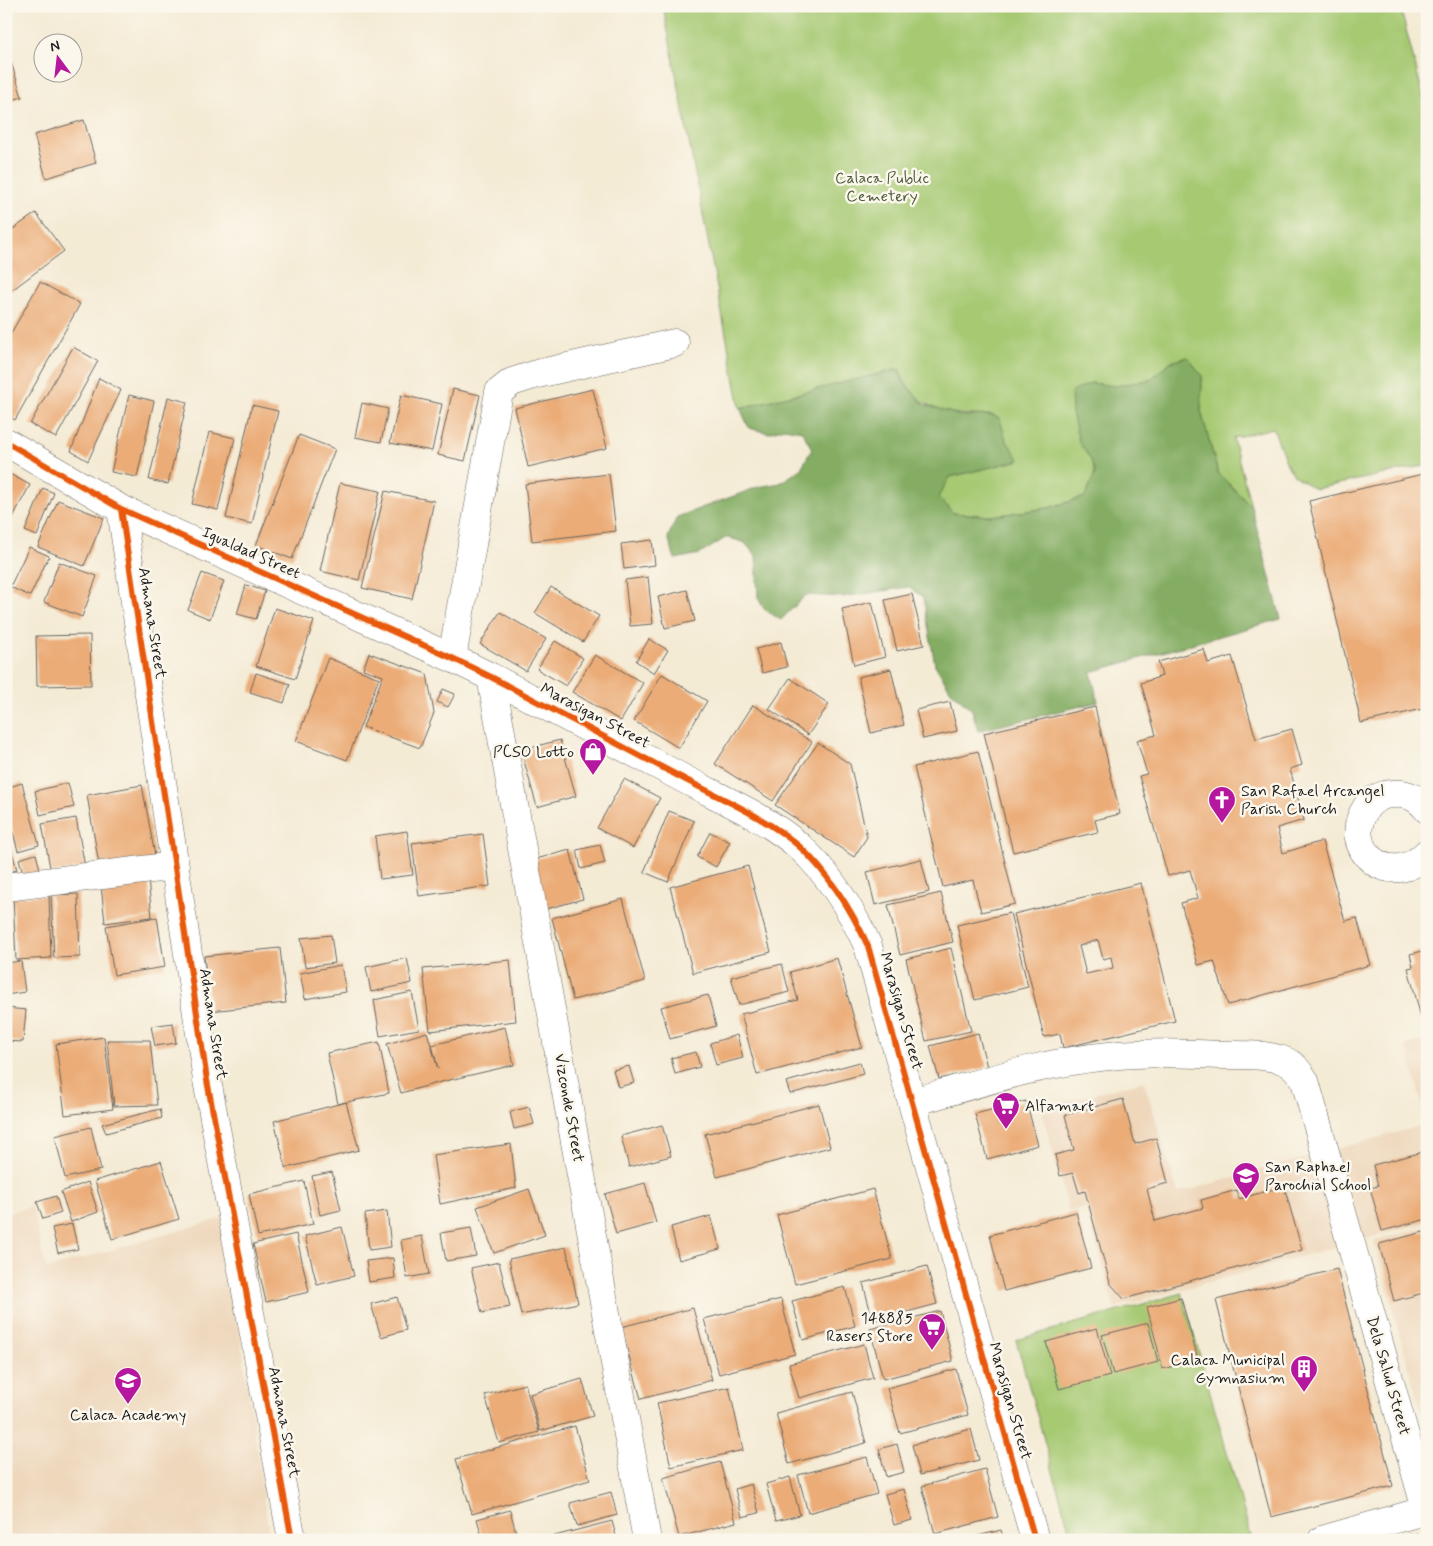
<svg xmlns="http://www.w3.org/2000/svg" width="1433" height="1546" font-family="Mynerve,sans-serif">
	<rect width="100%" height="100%" fill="#fbf7ec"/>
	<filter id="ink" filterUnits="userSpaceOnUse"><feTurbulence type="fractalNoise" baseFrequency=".02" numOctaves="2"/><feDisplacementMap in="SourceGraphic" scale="10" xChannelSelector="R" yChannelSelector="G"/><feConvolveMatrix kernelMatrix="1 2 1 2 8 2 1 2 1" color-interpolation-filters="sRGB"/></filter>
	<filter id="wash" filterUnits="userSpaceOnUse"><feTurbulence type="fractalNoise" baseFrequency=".0096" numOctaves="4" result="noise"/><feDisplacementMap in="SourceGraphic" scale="20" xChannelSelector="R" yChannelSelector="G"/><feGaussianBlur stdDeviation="1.12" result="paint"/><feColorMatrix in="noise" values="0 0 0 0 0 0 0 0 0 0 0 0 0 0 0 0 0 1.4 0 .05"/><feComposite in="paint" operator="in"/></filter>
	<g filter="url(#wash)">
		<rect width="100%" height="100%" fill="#f4ebd5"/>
		<path fill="#eed7bb" d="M1427 1039V1122L1406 1045Z
			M1144 1081 1178 1193 1427 1124V1222L1114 1308 1086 1207 1069 1212 1041 1108Z
			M32 1206 46 1269 223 1218 270 1540H6V1214Z
			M1427 1227V1435L1374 1241Z"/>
		<path fill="#a6c972" stroke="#617247" d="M663 6H1400L1427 111V465L1315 489 1296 477 1288 467 1273 428 1233 438 1251 506 1218 473 1201 411 1202 376 1170 362 1150 380 1115 386 1091 383 1079 442 1091 460 1095 473 1085 497 1048 508 992 516 953 513 938 497 950 477 1020 460 1006 440 992 415C951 416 915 412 899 369L740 408Z
			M1182 1293 1252 1540H1072L1016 1340Z"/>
		<path fill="#84ad64" stroke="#506440" d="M1188 357 1202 376 1201 411 1218 473 1251 506 1281 619 1091 672 1098 702 978 731 972 710 951 691 935 665 923 597 908 587 843 597 806 595 781 620 764 609 758 598 756 556 745 543 727 537 700 554 675 559 668 537 677 517 758 487 780 483 800 470 812 449 802 431 784 428 769 433 749 428 740 408 899 369 904 383 925 405 962 416 992 415 1000 419 1006 440 1020 460 950 477 938 497 953 513 992 516 1048 508 1085 497 1095 473 1091 460 1079 442 1072 413 1071 392 1091 383 1115 386 1150 380 1170 362Z"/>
		<g id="blocks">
			<path fill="#ebac77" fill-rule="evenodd" d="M6 46 22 97 6 102Z
				M84 120 96 163 46 178 34 135Z
				M36 213 64 251 8 293 6 292V234Z
				M40 282 80 304 15 420 6 415V342Z
				M73 347 98 361 56 438 30 424Z
				M99 378 121 390 88 461 71 451Z
				M453 389 480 395 465 461 438 455Z
				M593 389 607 448 528 467 515 408Z
				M129 395 154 401 137 477 111 472Z
				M401 395 442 404 432 451 390 443Z
				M168 397 187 402 168 484 149 480Z
				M362 403 388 409 381 442 355 437Z
				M252 405 278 411 252 524 226 518Z
				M209 432 235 438 218 510 192 504Z
				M299 435 335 449 292 559 256 545Z
				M6 472 30 485 6 530Z
				M1427 473V708L1361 723 1309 501Z
				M609 474 616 531 532 541 525 484Z
				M340 483 380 491 359 580 320 571Z
				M43 488 54 493 37 536 25 531Z
				M385 491 434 501 412 599 362 588Z
				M58 500 104 518 84 566 38 547Z
				M652 540 655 565 624 569 621 544Z
				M29 547 49 556 30 596 10 587Z
				M59 562 97 576 82 617 44 602Z
				M202 573 224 581 210 619 188 610Z
				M648 577 653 624 630 626 625 580Z
				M246 585 265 591 256 619 237 614Z
				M551 587 599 616 583 642 535 613Z
				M687 590 695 621 665 628 658 597Z
				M912 594 924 645 897 651 885 600Z
				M872 602 885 657 854 665 842 609Z
				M275 608 314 621 295 679 256 666Z
				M500 612 546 639 526 671 480 644Z
				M90 635 91 685 37 686 36 636Z
				M649 639 668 650 654 673 636 661Z
				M555 641 583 658 566 686 537 669Z
				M781 642 787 667 762 673 756 649Z
				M1204 649 1208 663 1232 656 1256 739 1292 729 1302 765 1290 769 1304 820 1277 828 1283 853 1322 841 1345 921 1357 918 1370 965 1228 1005 1214 961 1198 965 1181 903 1198 898 1190 870 1168 876 1139 776 1147 774 1137 740 1156 735 1141 683 1162 676 1158 662Z
				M369 653 427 674 434 713 420 748 363 727 383 676 363 669Z
				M595 655 643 683 621 721 572 692Z
				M328 658 379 678 347 760 296 741Z
				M891 669 904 725 871 733 858 677Z
				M256 673 290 684 284 703 250 692Z
				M662 674 707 701 679 748 634 721Z
				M790 678 829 704 808 735 769 709Z
				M443 689 455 694 448 707 437 702Z
				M950 702 957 731 923 739 916 710Z
				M753 705 812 742 773 801 715 764Z
				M1095 707 1120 814 1095 820 1098 832 1013 852 984 733Z
				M560 740 576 796 537 807 521 750Z
				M818 743 850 764 867 837 854 857 775 805Z
				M978 751 1015 904 981 912 973 880 943 887 914 767Z
				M624 779 660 798 633 848 597 828Z
				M22 783 39 845 18 851 6 807V788Z
				M68 783 74 807 40 815 35 791Z
				M142 785 156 861 100 870 87 795Z
				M669 811 694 821 668 882 644 872Z
				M76 818 85 867 51 873 42 824Z
				M6 830 17 870 6 873Z
				M407 831 413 875 380 879 375 836Z
				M710 832 730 842 716 867 697 857Z
				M483 834 490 886 419 896 412 843Z
				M600 845 605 863 581 869 577 850Z
				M570 850 583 899 546 909 532 860Z
				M36 854 41 873 25 879 19 859Z
				M921 859 929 892 875 905 867 872Z
				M748 866 771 952 693 973 670 887Z
				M148 879 152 917 105 923 101 885Z
				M1141 883 1175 1021 1063 1048 1060 1034 1044 1037 1014 914ZM1098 940 1103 959 1111 957 1113 968 1086 974 1079 946Z
				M941 893 953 942 900 955 888 905Z
				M78 894 80 957 54 958 51 895Z
				M49 895 51 958 16 960 13 897Z
				M623 899 645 981 573 1000 552 918Z
				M1010 913 1028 987 975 1000 957 925Z
				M157 917 165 967 114 975 106 926Z
				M331 935 335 963 305 967 301 938Z
				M280 948 286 1003 210 1011 204 956Z
				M951 948 971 1031 926 1041 906 959Z
				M1427 950V1032H1425L1408 968 1413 967 1410 954Z
				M407 958 412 983 371 992 366 967Z
				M837 958 862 1047 757 1075 741 1014 798 1000 790 972Z
				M510 960 516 1021 430 1031 423 969Z
				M21 961 25 992 6 995V963Z
				M782 964 789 992 739 1005 731 977Z
				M341 965 346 992 305 999 300 973Z
				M412 992 419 1029 380 1036 374 1000Z
				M708 995 716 1026 670 1039 661 1007Z
				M6 1008 26 1010 23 1042 6 1041Z
				M173 1023 176 1043 155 1046 151 1026Z
				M505 1027 514 1065 441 1082 401 1093 387 1044 427 1032 438 1069 432 1045Z
				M978 1033 987 1067 939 1079 930 1046Z
				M737 1035 743 1058 716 1065 710 1043Z
				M104 1037 113 1109 65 1115 56 1044Z
				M107 1040H150L157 1105 114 1106Z
				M379 1042 389 1093 338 1104 327 1053Z
				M696 1052 700 1067 675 1074 671 1058Z
				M860 1062 863 1074 790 1094 786 1082Z
				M629 1066 634 1083 618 1087 613 1070Z
				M1123 1099 1135 1144 1156 1138 1168 1183 1147 1189 1155 1221 1203 1208 1201 1200 1237 1190 1239 1199 1284 1186 1302 1250 1124 1299 1110 1283 1085 1191 1079 1193 1073 1173 1060 1176 1055 1155 1074 1150 1065 1115Z
				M1026 1101 1038 1145 987 1159 975 1114Z
				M346 1102 359 1150 286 1168 274 1121Z
				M819 1104 830 1147 717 1177 705 1134Z
				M529 1107 534 1124 514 1129 510 1112Z
				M160 1109 162 1118 106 1133 102 1124Z
				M662 1125 671 1156 629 1167 621 1136Z
				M91 1127 101 1170 65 1178 55 1136Z
				M511 1144 516 1188 440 1204 433 1155Z
				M1427 1151V1219L1382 1231 1370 1188 1378 1186 1373 1165Z
				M161 1161 179 1219 112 1239 95 1181Z
				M332 1172 341 1210 320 1215 312 1176Z
				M304 1181 313 1224 258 1236 249 1194Z
				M88 1182 98 1212 71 1222 61 1192Z
				M645 1183 656 1223 616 1234 605 1194Z
				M529 1189 545 1235 494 1253 477 1207Z
				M873 1189 892 1259 795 1284 777 1215Z
				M56 1196 61 1213 43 1219 37 1202Z
				M387 1211 391 1247 369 1250 365 1214Z
				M1076 1212 1091 1268 1004 1291 990 1235Z
				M711 1216 720 1249 679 1260 671 1227Z
				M72 1224 78 1249 58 1253 52 1228Z
				M342 1227 354 1276 317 1285 305 1236Z
				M471 1228 476 1256 446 1261 441 1233Z
				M1427 1231V1292L1394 1301 1379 1244Z
				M296 1234 309 1292 266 1302 253 1244Z
				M422 1236 429 1274 407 1278 401 1240Z
				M566 1247 578 1303 521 1315 509 1259Z
				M393 1258 395 1278 369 1282 366 1261Z
				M499 1262 510 1307 482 1313 471 1268Z
				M927 1266 937 1304 873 1321 863 1283Z
				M1337 1269 1393 1486 1271 1517 1216 1300Z
				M845 1287 855 1326 803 1340 792 1301Z
				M397 1297 406 1330 381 1337 371 1304Z
				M1181 1298 1198 1359 1163 1369 1147 1307Z
				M781 1299 795 1354 719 1374 704 1319Z
				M693 1308 712 1380 641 1399 621 1327Z
				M940 1311 953 1361 883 1379 870 1329Z
				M1148 1323 1158 1362 1113 1374 1102 1335Z
				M1097 1328 1110 1376 1059 1389 1046 1342Z
				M864 1344 873 1378 799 1398 789 1364Z
				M956 1369 968 1415 900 1433 887 1388Z
				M582 1379 593 1416 540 1431 530 1394Z
				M525 1384 539 1432 499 1443 485 1395Z
				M729 1387 743 1450 671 1467 657 1403Z
				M852 1392 866 1443 789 1464 776 1413Z
				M575 1426 590 1480 472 1514 456 1459Z
				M971 1429 979 1460 920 1475 912 1445Z
				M897 1444 904 1472 886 1477 879 1449Z
				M867 1457 877 1494 808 1513 798 1475Z
				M720 1462 736 1522 679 1537 663 1478Z
				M985 1469 998 1517 935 1534 922 1486Z
				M790 1477 800 1515 776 1521 766 1484Z
				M751 1484 759 1513 742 1517 735 1489Z
				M904 1489 912 1520 894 1525 885 1494Z
				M611 1492 617 1515 577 1526 570 1503Z
				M510 1510 518 1540H483L477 1519Z
				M612 1521 617 1540H543V1539Z
				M1001 1530 1004 1540H966V1539Z
				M1417 1533 1419 1540H1394V1539Z"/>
		</g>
	</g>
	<g filter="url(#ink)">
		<use href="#blocks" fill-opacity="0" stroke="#68645d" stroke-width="1"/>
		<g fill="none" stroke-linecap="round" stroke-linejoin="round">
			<defs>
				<path id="minor" d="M6 442 121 509 452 658 491 677C556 711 621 745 686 780 724 800 767 818 800 847 830 875 851 909 868 946L1035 1540
					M121 509 207 1080 292 1540
					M452 658 499 392 512 382 537 374 675 343
					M491 677 647 1540
					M1427 809C1419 798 1406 793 1393 794 1383 794 1372 799 1366 808 1339 849 1390 892 1427 853
					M6 887 175 866
					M913 1102C976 1084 1043 1062 1109 1056 1146 1052 1183 1053 1219 1055 1240 1055 1273 1053 1291 1064 1297 1068 1301 1075 1305 1081L1427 1513"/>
				<path id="major" d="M1322 1540 1427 1510"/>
			</defs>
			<use href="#minor" stroke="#68645d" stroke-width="29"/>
			<use href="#major" stroke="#68645d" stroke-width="29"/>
			<use href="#minor" stroke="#fff" stroke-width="28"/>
			<use href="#major" stroke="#fff" stroke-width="28"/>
			<defs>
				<path id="cycleway" d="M6 442 121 509 452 658 491 677C556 711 621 745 686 780 724 800 767 818 800 847 830 875 851 909 868 946L1035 1540
					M121 509 207 1080 292 1540"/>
			</defs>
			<use href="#cycleway" stroke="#fbf7ec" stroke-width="9"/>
			<use href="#cycleway" stroke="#e8590c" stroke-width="6"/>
		</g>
	</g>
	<defs>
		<symbol id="shop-pin" viewBox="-11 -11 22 30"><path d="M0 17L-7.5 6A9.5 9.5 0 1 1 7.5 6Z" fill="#b5179e" stroke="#fbf7ec"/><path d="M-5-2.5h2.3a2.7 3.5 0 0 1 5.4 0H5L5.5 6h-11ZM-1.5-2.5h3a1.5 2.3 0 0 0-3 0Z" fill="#fff"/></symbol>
		<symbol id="church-pin" viewBox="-11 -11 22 30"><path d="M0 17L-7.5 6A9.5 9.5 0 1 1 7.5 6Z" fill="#b5179e" stroke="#fbf7ec"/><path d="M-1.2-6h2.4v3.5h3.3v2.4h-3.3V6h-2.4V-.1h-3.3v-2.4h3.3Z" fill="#fff"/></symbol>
		<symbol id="supermarket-pin" viewBox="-11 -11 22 30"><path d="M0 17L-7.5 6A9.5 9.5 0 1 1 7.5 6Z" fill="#b5179e" stroke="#fbf7ec"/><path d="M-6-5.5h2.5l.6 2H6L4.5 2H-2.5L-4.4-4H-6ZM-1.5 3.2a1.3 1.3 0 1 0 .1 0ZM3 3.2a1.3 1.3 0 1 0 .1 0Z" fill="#fff"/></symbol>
		<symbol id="school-pin" viewBox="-11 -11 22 30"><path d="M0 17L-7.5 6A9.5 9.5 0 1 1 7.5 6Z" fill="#b5179e" stroke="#fbf7ec"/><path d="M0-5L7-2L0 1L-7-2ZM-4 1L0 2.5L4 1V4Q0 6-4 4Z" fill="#fff"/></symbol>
		<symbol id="building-pin" viewBox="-11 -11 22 30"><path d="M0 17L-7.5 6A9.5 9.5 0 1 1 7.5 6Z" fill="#b5179e" stroke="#fbf7ec"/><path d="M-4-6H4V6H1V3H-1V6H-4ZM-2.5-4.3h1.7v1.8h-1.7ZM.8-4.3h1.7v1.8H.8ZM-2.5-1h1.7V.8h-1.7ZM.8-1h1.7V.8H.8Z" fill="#fff"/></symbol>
	</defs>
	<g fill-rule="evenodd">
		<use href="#shop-pin" x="577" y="736" width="32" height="43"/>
		<use href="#church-pin" x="1206" y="784" width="32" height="43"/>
		<use href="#supermarket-pin" x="990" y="1090" width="32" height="43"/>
		<use href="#school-pin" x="1230" y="1160" width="32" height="43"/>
		<use href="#supermarket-pin" x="916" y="1311" width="32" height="43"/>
		<use href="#building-pin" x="1288" y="1353" width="32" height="43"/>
		<use href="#school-pin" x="112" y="1365" width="32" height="43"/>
	</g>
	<g text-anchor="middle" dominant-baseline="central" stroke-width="5" stroke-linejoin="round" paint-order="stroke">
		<g font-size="16" fill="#4c593a" stroke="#fbf7ec">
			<text x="882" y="178">Calaca Public<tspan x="882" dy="18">Cemetery</tspan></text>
		</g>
		<g font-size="16" fill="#1c1c1c" stroke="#fbf7ec">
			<text transform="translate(251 553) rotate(24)">Igualdad Street</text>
			<text transform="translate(152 623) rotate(81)">Admana Street</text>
			<text transform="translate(595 716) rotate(28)">Marasigan Street</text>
			<text transform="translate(901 1011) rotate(74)">Marasigan Street</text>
			<text transform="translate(213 1024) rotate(81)">Admana Street</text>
			<text transform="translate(569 1108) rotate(80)">Vizconde Street</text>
			<text transform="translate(1388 1376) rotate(74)">Dela Salud Street</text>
			<text transform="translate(1010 1401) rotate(74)">Marasigan Street</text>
			<text transform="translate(284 1422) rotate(79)">Admana Street</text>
		</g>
		<g font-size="16" fill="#1c1c1c" stroke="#fbf7ec" text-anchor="end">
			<text x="574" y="752">PCSO Lotto</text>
			<text x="1241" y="791" text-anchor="start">San Rafael Arcangel<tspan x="1241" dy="18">Parish Church</tspan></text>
			<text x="1025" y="1106" text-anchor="start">Alfamart</text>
			<text x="1265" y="1167" text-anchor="start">San Raphael<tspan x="1265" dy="18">Parochial School</tspan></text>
			<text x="913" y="1318">148885<tspan x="913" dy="18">Rasers Store</tspan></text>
			<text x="1285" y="1360">Calaca Municipal<tspan x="1285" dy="18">Gymnasium</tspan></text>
			<text x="128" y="1415" text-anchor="middle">Calaca Academy</text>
		</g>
	</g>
	<rect width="1433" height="1546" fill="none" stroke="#fbf7ec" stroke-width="25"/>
	<g transform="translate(58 58) rotate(345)"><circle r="24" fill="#fbf7ec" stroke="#a29f99"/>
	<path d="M0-4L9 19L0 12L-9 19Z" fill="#b5179e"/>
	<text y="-8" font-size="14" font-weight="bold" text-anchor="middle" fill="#1c1c1c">N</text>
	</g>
</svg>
